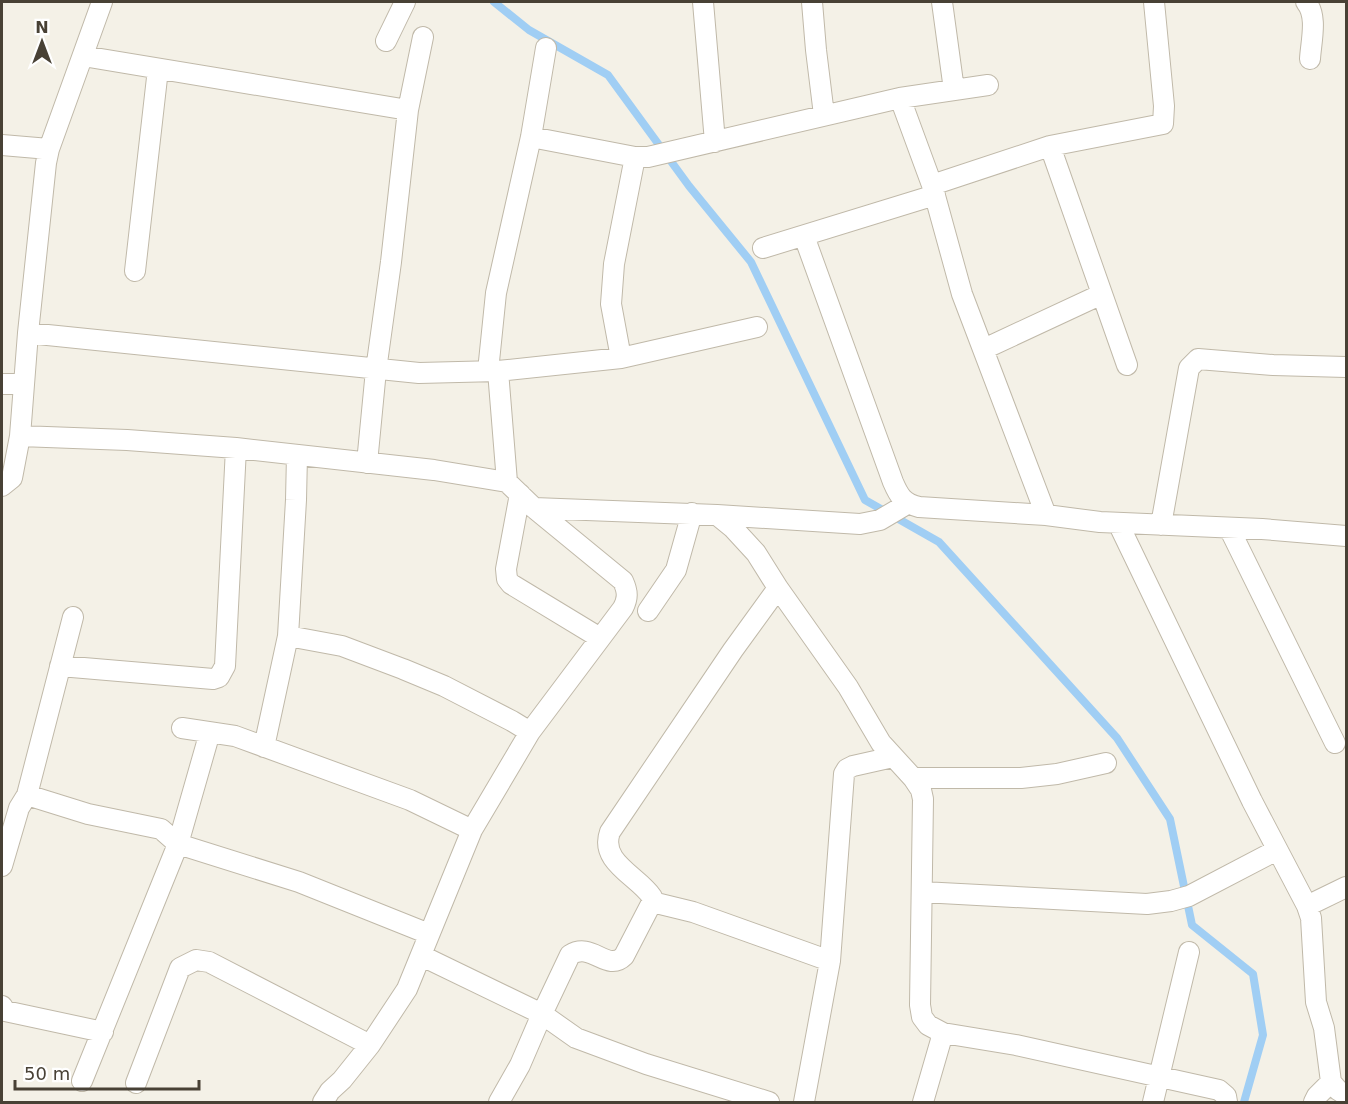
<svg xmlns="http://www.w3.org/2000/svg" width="1348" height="1104" font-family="'DejaVu Sans',sans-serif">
	<rect width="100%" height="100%" fill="#f4f1e7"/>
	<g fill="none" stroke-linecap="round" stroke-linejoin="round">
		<path stroke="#a0cef4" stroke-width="8" d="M494 2 529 30 608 75 689 186 751 262 865 500 939 542 1117 738 1170 819 1192 925 1253 974 1263 1035 1244 1102"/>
		<defs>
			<path id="street" d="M703 2 715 142
				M812 2 816 50 824 115
				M942 2 954 90
				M1306 2C1318 16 1311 41 1310 59
				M386 41 405 2
				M83 56 408 110
				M900 98 932 185
				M531 137 635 157H648L900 98 988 85
				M2 145 49 149
				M1050 146 1127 365
				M804 236 893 482C899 496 903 503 919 507L1046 515 1100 522 1262 529 1346 536
				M763 248 935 195
				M135 271 158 69
				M28 333 419 373 498 371 621 358 757 327
				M984 349 1102 294
				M621 358 611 304 614 264 635 157
				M488 371 496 293 531 137 546 48
				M2 384H23
				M20 436 127 440 236 448 434 470 507 482
				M367 463 376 370 391 262 408 110 423 37
				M2 486 12 478 20 436 28 333 46 163 49 149 102 2
				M520 494 506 569 507 579 511 584 600 638
				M534 508 717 515 860 524 880 520 907 504
				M717 515 733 528 756 553 778 588 848 687 881 743 913 778 921 790 923 799 920 1005 922 1017 928 1025 943 1033 1016 1045 1219 1090 1226 1096 1227 1102
				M1046 515 962 294 932 185 1050 146 1163 124 1164 106 1154 2
				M1118 523 1252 801 1307 906 1311 918 1316 1002 1324 1028 1331 1082 1338 1090 1346 1095
				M1161 525 1189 368 1198 359 1273 365 1346 367
				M1229 528 1335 743
				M648 611 676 570 692 513
				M288 636 342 646 403 669 444 686 512 721 530 732
				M60 666 213 679 219 677 225 666 236 448
				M182 728 235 736 410 800 472 830 530 732 623 608C628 598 628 592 623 581L534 508 507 482 498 371
				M210 732 178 844 299 882 429 934
				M264 747 288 636 296 500 297 455
				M913 778H1021L1057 774 1106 763
				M27 795 88 814 161 829 178 844 82 1081
				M2 866 19 808 27 795 73 617
				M922 892 1147 904 1171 901 1189 896 1277 850
				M652 902 693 912 830 961
				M1307 906 1346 887
				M422 956 542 1014 520 1065 499 1102
				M2 1006 5 1011 103 1032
				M136 1083 180 968 196 960 209 962 370 1045
				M323 1102 330 1091 342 1080 370 1045 407 989 472 830
				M769 1102 646 1064 576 1038 542 1014 570 955C592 941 607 973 624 956L652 902V897C638 876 599 862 610 832L733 650 778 588
				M804 1102 830 961 844 774 847 769 853 766 893 757
				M923 1102 943 1033
				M1153 1102 1189 952
				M1314 1102 1317 1096 1331 1082"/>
		</defs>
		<use href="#street" stroke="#c0b9a9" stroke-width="22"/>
		<use href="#street" stroke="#fff" stroke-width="20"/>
	</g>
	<rect width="1348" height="1104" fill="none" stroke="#484135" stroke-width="6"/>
	<g transform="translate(42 42)" stroke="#ffffff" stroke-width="4.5" paint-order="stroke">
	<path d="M0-4.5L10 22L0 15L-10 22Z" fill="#484135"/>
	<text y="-9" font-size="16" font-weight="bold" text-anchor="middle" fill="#484135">N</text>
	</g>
	<path d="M15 1080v9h184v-9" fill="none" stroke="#484135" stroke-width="3"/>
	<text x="24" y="1080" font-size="18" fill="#484135" stroke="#ffffff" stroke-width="4.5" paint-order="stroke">50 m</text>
</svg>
